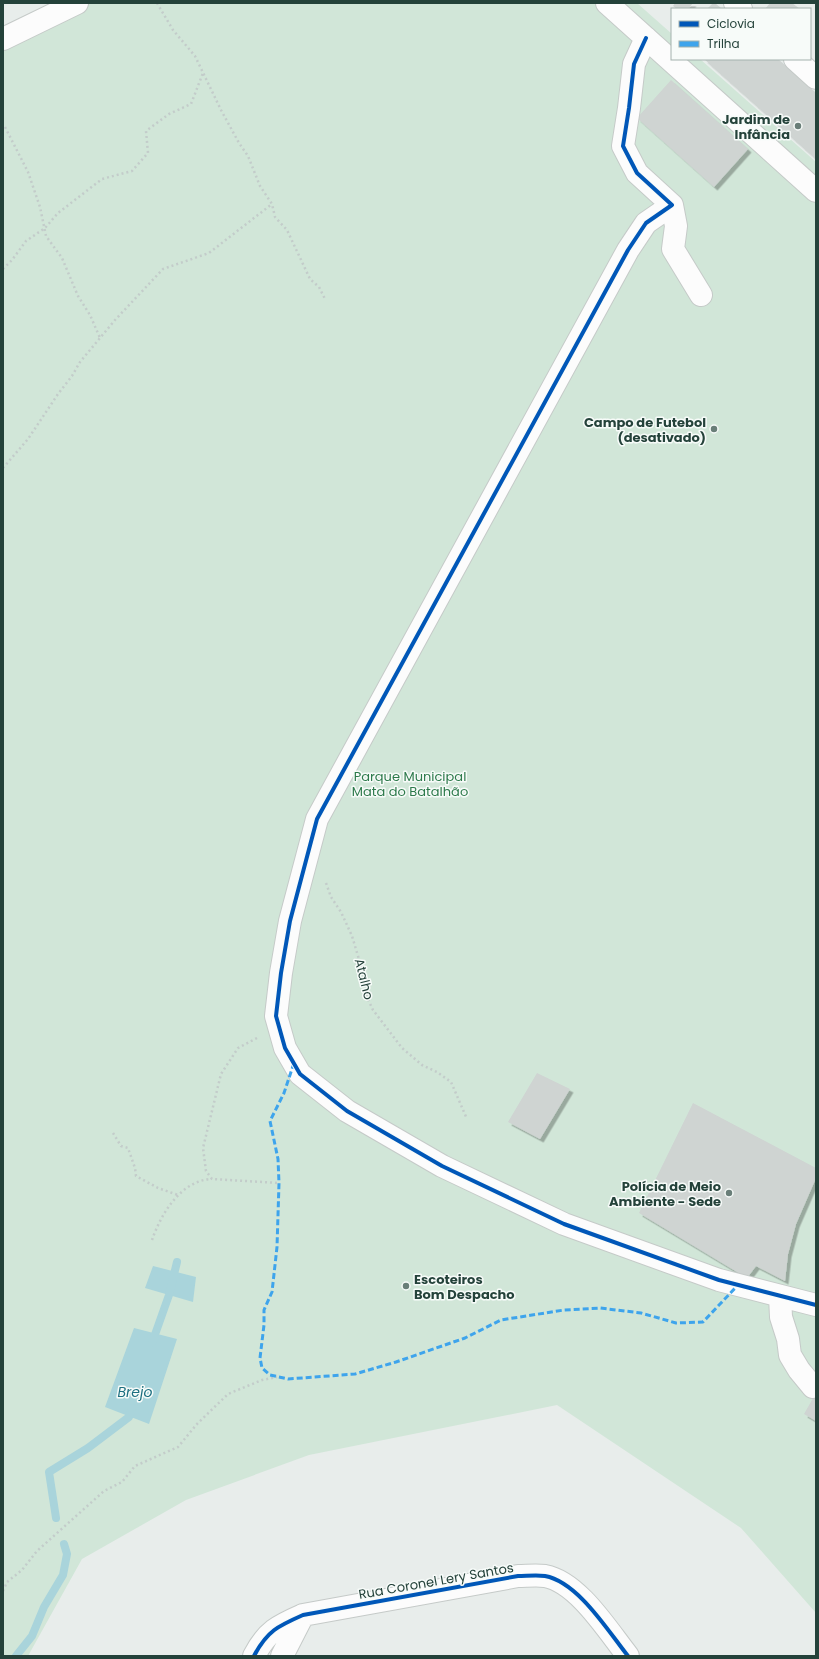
<svg xmlns="http://www.w3.org/2000/svg" width="819" height="1659" font-family="Poppins,sans-serif">
	<defs>
		<filter id="shadow"><feDropShadow dx="3.5" dy="3.5" stdDeviation="0" flood-color="#0004"/></filter>
	</defs>
	<rect width="100%" height="100%" fill="#e8edeb"/>
	<path fill="#d1e6d8" d="M54 3H637L672 34V59H700L816 162V1613L741 1528 557 1405 309 1455 186 1500 82 1559 28 1656H3V28Z"/>
	<path fill="#a9d4db" d="M153 1266 196 1277 193 1302 145 1288Z
		M134 1328 177 1339 149 1424 105 1407Z"/>
	<g fill="none" stroke-linecap="round" stroke-linejoin="round">
		<path stroke="#a9d4db" stroke-width="8" d="M152 1343 169 1295 177 1262
			M56 1518 49 1472 88 1448 129 1417 132 1408
			M16 1656 32 1636 44 1607 63 1575 67 1554 64 1544"/>
	</g>
	<path fill="#cfd4d2" filter="url(#shadow)" d="M675 3H693L688 9H677L673 6Z
		M713 3H715L722 9H707Z
		M770 3H792L800 9H765Z
		M704 59H778L816 93V159Z
		M671 80 748 149 714 187 637 118Z
		M537 1073 570 1089 540 1139 508 1122Z
		M693 1103 816 1168V1178L796 1224 788 1254 785 1281 756 1266 747 1278 639 1213Z
		M816 1393V1421L804 1414Z"/>
	<g fill="none" stroke-linecap="round" stroke-linejoin="round">
		<defs>
			<path id="minor" d="M607 3 816 191
				M735 3 741 9
				M646 38 634 64 629 108 623 146 637 173 672 205 646 223 628 250 317 819 290 921 281 973 276 1016 285 1048 300 1074 347 1111 442 1166 564 1224 719 1280 816 1305
				M3 39 77 3
				M795 59 816 78
				M672 205 676 226 673 249 701 295
				M780 1296 781 1317 788 1339 790 1355 799 1370 813 1387
				M254 1656C267 1631 278 1626 303 1615L518 1576C526 1576 537 1575 545 1576 578 1582 608 1631 628 1656
				M282 1656 303 1615"/>
		</defs>
		<use href="#minor" stroke="#c5cac8" stroke-width="24"/>
		<path stroke="#c3ccca" stroke-width="2.5" stroke-dasharray="2 3" stroke-linecap="butt" d="M157 3 173 30 195 56 221 110 239 143 248 156 260 186 272 204 275 217 287 230 310 279 319 287 325 299
			M5 127 28 172 40 207 46 236 62 258 78 296 90 315 100 338
			M3 269 12 260 26 241 45 228 58 213 102 179 132 171 148 153 146 131 169 114 191 104 203 73
			M3 468 28 439 58 394 72 376 80 362 115 320 163 269 209 253 272 204
			M326 883 331 897 341 912 352 936 364 976 366 995 373 1010 402 1048 422 1065 437 1072 451 1082 467 1119
			M257 1038 238 1048 221 1074 203 1148 206 1171 212 1179 279 1183
			M113 1133 121 1146 128 1148 135 1168 136 1176 158 1188 178 1195
			M152 1240C161 1214 181 1180 212 1179
			M3 1591 7 1582 22 1570 37 1551 104 1491 122 1482 135 1466 178 1447 197 1424 228 1394 262 1380 277 1377"/>
		<use href="#minor" stroke="#fcfcfc" stroke-width="22"/>
		<path stroke="#3ea4ec" stroke-width="3" stroke-dasharray="6 3" stroke-linecap="butt" d="M294 1063 284 1093 270 1121 278 1159 279 1183 277 1247 272 1292 264 1310V1325L260 1358 262 1368 270 1375 288 1379 355 1374 396 1362 465 1338 501 1320 564 1310 600 1308 641 1313 676 1323 703 1322 738 1285"/>
		<defs>
			<path id="cycleway" d="M646 38 634 64 629 108 623 146 637 173 672 205 646 223 628 250 317 819 290 921 281 973 276 1016 285 1048 300 1074 347 1111 442 1166 564 1224 719 1280 816 1305
				M254 1656C267 1631 278 1626 303 1615L518 1576C526 1576 537 1575 545 1576 578 1582 608 1631 628 1656"/>
		</defs>
		<use href="#cycleway" stroke="#f7fbf9" stroke-width="6"/>
		<use href="#cycleway" stroke="#0057b8" stroke-width="4"/>
	</g>
	<g fill="#697e78" stroke="#f7fbf9" stroke-width="1.5">
		<circle cx="798" cy="126" r="4"/>
		<circle cx="714" cy="429" r="4"/>
		<circle cx="729" cy="1193" r="4"/>
		<circle cx="406" cy="1286" r="4"/>
	</g>
	<g text-anchor="middle" dominant-baseline="central" stroke-width="3" stroke-linejoin="round" paint-order="stroke">
		<g font-size="13" font-weight="bold" fill="#24423a" stroke="#f7fbf9" text-anchor="end">
			<text x="790" y="119">Jardim de<tspan x="790" dy="15">Infância</tspan></text>
			<text x="706" y="422">Campo de Futebol<tspan x="706" dy="15">(desativado)</tspan></text>
			<text x="721" y="1186">Polícia de Meio<tspan x="721" dy="15">Ambiente - Sede</tspan></text>
			<text x="414" y="1279" text-anchor="start">Escoteiros<tspan x="414" dy="15">Bom Despacho</tspan></text>
		</g>
		<g font-size="13" fill="#2d7a4b" stroke="#f7fbf9">
			<text x="410" y="776">Parque Municipal<tspan x="410" dy="15">Mata do Batalhão</tspan></text>
		</g>
		<g font-size="13" fill="#24423a" stroke="#f7fbf9">
			<text transform="translate(364 979) rotate(76)">Atalho</text>
			<text transform="translate(436 1581) rotate(-10)">Rua Coronel Lery Santos</text>
		</g>
		<g font-size="14" font-style="italic" fill="#1c6f80" stroke="#f7fbf9">
			<text x="135" y="1392">Brejo</text>
		</g>
	</g>
	<rect width="819" height="1659" fill="none" stroke="#24423a" stroke-width="8"/>
	<rect x="671" y="8" width="140" height="52" fill="#f7fbf9" stroke="#a3b1ad"/>
	<rect x="679" y="21" width="20" height="6" fill="#0057b8" stroke="#a3b1ad"/>
	<text x="707" y="28" font-size="12" fill="#24423a">Ciclovia</text>
	<rect x="679" y="41" width="20" height="6" fill="#3ea4ec" stroke="#a3b1ad"/>
	<text x="707" y="48" font-size="12" fill="#24423a">Trilha</text>
</svg>
